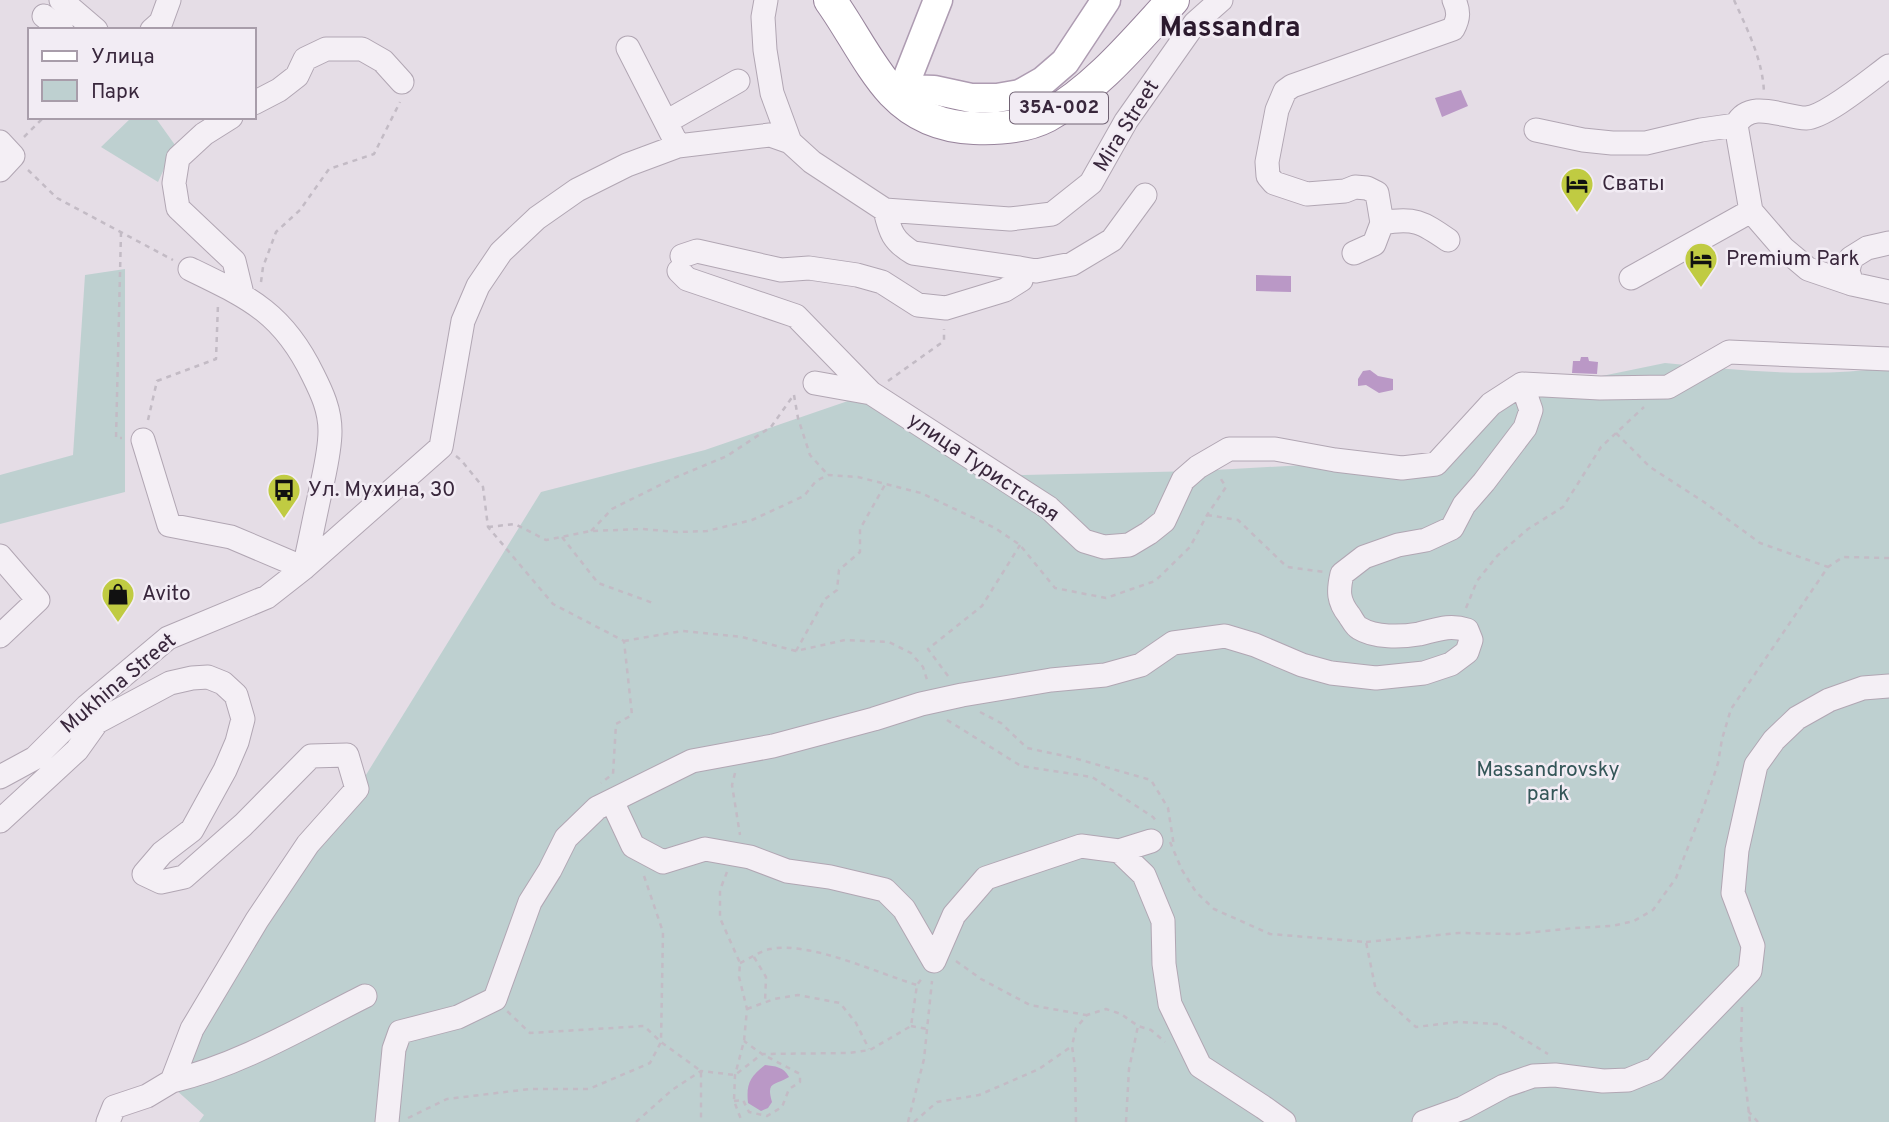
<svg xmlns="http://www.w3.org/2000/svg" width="1889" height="1122" font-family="Overpass,sans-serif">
	<rect width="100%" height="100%" fill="#e5dde6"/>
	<path fill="#bed0d0" d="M132 117H155L175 145 158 182 101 147Z
		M125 269V492L0 524V475L73 455 85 275Z
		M1665 363C1739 370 1815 379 1889 367V1122H199L204 1115 165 1080 343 812 541 492 705 450 877 391 991 471 1023 475 1197 471 1447 457 1509 389 1597 377Z"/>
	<path fill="#ba98c6" d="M1461 90 1468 106 1442 117 1435 98Z
		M1256 275 1291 276V292L1256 291Z
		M1581 357H1588L1589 361 1598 362 1597 374 1572 373 1573 361H1580Z
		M1370 370 1378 376 1393 379V390L1379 393 1366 385 1358 386V379L1363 371Z
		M765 1065C775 1066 784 1067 789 1077 774 1086 766 1081 772 1102L768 1108 761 1111 748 1103C746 1084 750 1077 765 1065Z"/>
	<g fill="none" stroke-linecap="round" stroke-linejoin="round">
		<defs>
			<path id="minor" d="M61 0 96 30
				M766 0 763 17 765 50 772 93 790 142 812 162 885 210 1010 219 1052 214 1091 183 1126 121 1195 23 1221 0
				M44 16 62 30
				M152 30 161 22 169 0
				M628 48 678 146
				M254 103 279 90 297 76 305 59 326 49H362L383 61 402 82
				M231 117 204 134 178 158 174 183 178 208 234 261 242 294
				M666 122 738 81
				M1736 125 1751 211
				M1536 130 1583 140 1612 143H1646L1701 130 1736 125C1750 98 1784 118 1806 118 1826 117 1871 79 1889 66
				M0 142 13 156 0 170
				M1382 223C1414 217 1422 222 1448 240
				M1889 243 1867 248 1851 258 1848 271 1852 284 1889 292
				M1354 253 1374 244 1382 223 1377 193 1367 188 1355 187 1345 191 1307 194 1274 183 1268 176 1267 162 1277 110 1285 91 1292 86 1453 29C1459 18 1459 11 1454 0
				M682 256 697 251 781 270 809 268 857 275 882 282 918 305 946 308 1005 290 1021 280 1019 268 913 253C893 241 890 232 885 210
				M1019 268 1036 271 1072 264 1112 240 1145 195
				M190 269C250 298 283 313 313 375 322 393 330 410 330 431 330 450 325 470 321 489 315 515 310 542 304 568
				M679 271 687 279 796 316 871 393 1049 508 1084 541 1104 547 1129 545 1149 533 1164 521 1183 480 1198 467 1229 449H1275L1335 460 1402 468 1436 464 1491 404 1522 384 1600 388 1668 387 1729 352 1889 359
				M1631 278 1751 211 1783 248 1808 269 1852 284
				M815 383 871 393
				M143 440 169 525 231 537 304 568
				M0 556 38 600 0 636
				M0 777 35 758 87 706 168 638 267 597 304 568 441 447 463 321 478 286 501 252 537 218 577 190 627 165 678 146 770 135 790 142
				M612 801 633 846 663 862 705 849 750 857 787 871 830 877 885 890 904 909 934 961 954 915 986 878 1081 846 1119 851 1151 841
				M0 821 77 750 97 722 170 683 192 678 208 677 223 683 236 695 243 719 237 742 225 770 192 830 162 853 144 874 161 882 184 877 243 825 311 756 347 755 357 789 308 844 257 920 192 1029 172 1081C240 1065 303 1027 365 996
				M1119 851 1144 875 1163 921 1164 964 1170 1004 1200 1066 1263 1107 1284 1122
				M108 1122 114 1107 147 1096 172 1081
				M387 1122 394 1049 400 1032 458 1017 495 999 530 902 550 870 566 838 597 808 692 761 773 746 874 719 921 704 962 695 1051 680 1105 675 1141 665 1173 643 1225 636 1255 645 1302 665 1331 673 1376 678 1424 673 1451 664 1467 652 1471 640 1467 630C1449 624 1436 630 1419 634 1401 637 1375 638 1359 628 1355 626 1352 619 1349 615 1338 601 1338 591 1342 574L1364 557 1398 545 1426 540 1452 528 1464 505 1484 482 1525 428 1531 410 1522 384
				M1424 1122 1463 1108 1504 1086 1533 1076 1555 1075 1603 1081 1628 1080 1655 1069 1750 971 1753 946 1733 893 1737 850 1756 765 1774 740 1797 718 1829 700 1863 688 1889 686"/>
			<path id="major" d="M938 0 903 89 934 90 971 98H997L1020 94 1043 81 1065 62 1106 0"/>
			<path id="highway" d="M830 0C851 29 869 67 893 93 916 117 942 127 974 128 997 129 1026 127 1047 116 1096 89 1136 40 1173 0"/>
		</defs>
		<use href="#minor" stroke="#b1a6b3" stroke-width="25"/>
		<use href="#major" stroke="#ae9cb2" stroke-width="31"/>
		<use href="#highway" stroke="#98849c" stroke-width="34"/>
		<path stroke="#c3bbc5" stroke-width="2.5" stroke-dasharray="5 5" stroke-linecap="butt" d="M1734 0C1747 29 1763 60 1764 93
			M24 137 44 117
			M28 170 57 198 173 260
			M121 232 116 438H122
			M261 282 263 267 276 232 300 210 329 169 374 154 400 102
			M888 381 944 341V329
			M794 395 798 418 810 455 828 475
			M148 420 157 381 216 359 218 304
			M1616 433 1650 467 1704 502 1760 543 1828 567
			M456 456 461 460 483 487 488 527 553 604 624 641 632 715 616 724 613 774 601 783
			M1207 515 1238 520 1287 567 1324 572
			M488 527 515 524 546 540 591 531 642 529 677 532 707 531 752 520 804 496 816 481 828 475 858 477 921 493 995 528 1020 545 1055 588 1106 598 1155 581 1190 547 1207 515 1226 487 1219 476
			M591 531 612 509 674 478 727 456 771 427 793 396
			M562 537 598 583 653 603
			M1466 608 1477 581 1497 556 1528 529 1563 507 1601 447 1644 407
			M624 641 682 631 742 637 796 651 845 640 889 642 911 653 923 667 928 683
			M796 651 825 599 837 590 839 570 860 552V529L886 483
			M948 676 928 649 982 606 1020 545
			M980 712 1001 723 1027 748 1074 758 1151 780 1168 808 1174 846
			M947 720 1021 766 1092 777 1153 817 1157 822
			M735 773 732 785 740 835
			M1170 842 1182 870 1196 892 1214 909 1270 934 1366 942 1376 991 1416 1027 1457 1022 1499 1024 1548 1054
			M727 872 720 890V918L740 963 739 977 747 1009 744 1041 735 1075 734 1101 742 1122
			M644 876 663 932 661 1042 701 1071V1122
			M1366 942 1459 933 1515 934 1574 928 1612 926 1634 921 1653 910 1676 878 1704 806 1718 763 1722 739 1731 709 1828 567 1843 557 1889 558
			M754 957 766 977 765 1003
			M956 961 981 979 1030 1005 1086 1015
			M740 963C749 959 760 951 770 949 810 941 877 973 917 985
			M1742 1007 1741 1046 1750 1122
			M747 1009 774 999 798 995 840 1003 856 1023 869 1049
			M911 1026 927 1029
			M734 1101 743 1100 749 1112 767 1116 782 1107 789 1089 800 1082V1074L762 1054 744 1041
			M1748 1111 1758 1122
			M408 1118 447 1099 530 1089H589L650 1063 661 1042 644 1026 530 1033 507 1011
			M636 1122 672 1090 701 1071 735 1075 762 1054 849 1053 870 1050 911 1026 917 985 922 978
			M908 1122 924 1059 932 981
			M914 1122 937 1102 979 1095 1039 1069 1072 1046
			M1076 1122 1075 1067 1072 1046 1076 1028 1087 1015 1106 1009 1121 1014 1138 1026 1151 1030 1165 1042
			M1126 1122 1129 1069 1138 1026"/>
		<use href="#minor" stroke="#f4eff5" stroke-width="23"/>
		<use href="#major" stroke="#fff" stroke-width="28"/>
		<use href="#highway" stroke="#fff" stroke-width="32"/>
	</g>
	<defs>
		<symbol id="hotel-pin" viewBox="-11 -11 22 30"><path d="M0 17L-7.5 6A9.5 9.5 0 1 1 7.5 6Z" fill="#c0cb42" stroke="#f2ecf4"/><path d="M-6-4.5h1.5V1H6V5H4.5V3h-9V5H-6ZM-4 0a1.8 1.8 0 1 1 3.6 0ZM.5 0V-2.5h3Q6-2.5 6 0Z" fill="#111"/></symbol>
		<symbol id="bus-pin" viewBox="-11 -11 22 30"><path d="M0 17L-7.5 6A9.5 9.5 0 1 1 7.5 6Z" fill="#c0cb42" stroke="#f2ecf4"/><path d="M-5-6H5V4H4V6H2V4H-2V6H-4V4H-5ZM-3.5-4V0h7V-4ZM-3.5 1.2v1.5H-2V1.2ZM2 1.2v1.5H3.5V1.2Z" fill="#111"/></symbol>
		<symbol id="shop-pin" viewBox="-11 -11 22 30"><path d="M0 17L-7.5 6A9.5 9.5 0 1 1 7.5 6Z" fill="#c0cb42" stroke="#f2ecf4"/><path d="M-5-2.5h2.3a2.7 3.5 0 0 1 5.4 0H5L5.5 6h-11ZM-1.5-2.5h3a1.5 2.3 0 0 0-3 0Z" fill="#111"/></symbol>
	</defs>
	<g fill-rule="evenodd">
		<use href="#hotel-pin" x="1558" y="165" width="38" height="52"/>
		<use href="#hotel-pin" x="1682" y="240" width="38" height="52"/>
		<use href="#bus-pin" x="265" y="471" width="38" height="52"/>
		<use href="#shop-pin" x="99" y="575" width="38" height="52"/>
	</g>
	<g text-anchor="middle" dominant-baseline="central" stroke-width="5" stroke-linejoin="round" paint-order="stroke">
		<rect fill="#f2ecf4" stroke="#706273" stroke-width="2" x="1010" y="92.5" width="98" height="31" rx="5"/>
		<g font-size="19" font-weight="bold" fill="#39273c">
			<text x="1059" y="108">35А-002</text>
		</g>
		<g font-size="21" fill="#39273c" stroke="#f2ecf4">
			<text transform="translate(1127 126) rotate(-58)">Mira Street</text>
			<text transform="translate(983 468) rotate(34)">улица Туристская</text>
			<text transform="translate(119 684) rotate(-40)">Mukhina Street</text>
		</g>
		<g font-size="21" fill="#39273c" stroke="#f2ecf4" text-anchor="start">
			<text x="1602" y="184">Сваты</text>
			<text x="1726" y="259">Premium Park</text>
			<text x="308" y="490">Ул. Мухина, 30</text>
			<text x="142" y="594">Avito</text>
		</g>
		<g font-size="21" fill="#345658" stroke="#f2ecf4">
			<text x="1548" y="770">Massandrovsky<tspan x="1548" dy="24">park</tspan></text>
		</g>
		<g font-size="28" font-weight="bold" fill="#2b192d" stroke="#f2ecf4">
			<text x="1230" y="29">Massandra</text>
		</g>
	</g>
	<rect x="28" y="28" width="228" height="91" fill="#f2ecf4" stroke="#a89daa" stroke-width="2"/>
	<rect x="42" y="51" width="35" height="10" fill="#ffffff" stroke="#a89daa" stroke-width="2"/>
	<text x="91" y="63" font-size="21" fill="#39273c">Улица</text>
	<rect x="42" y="80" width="35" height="21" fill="#bed0d0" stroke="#a89daa" stroke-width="2"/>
	<text x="91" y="98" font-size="21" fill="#39273c">Парк</text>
</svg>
